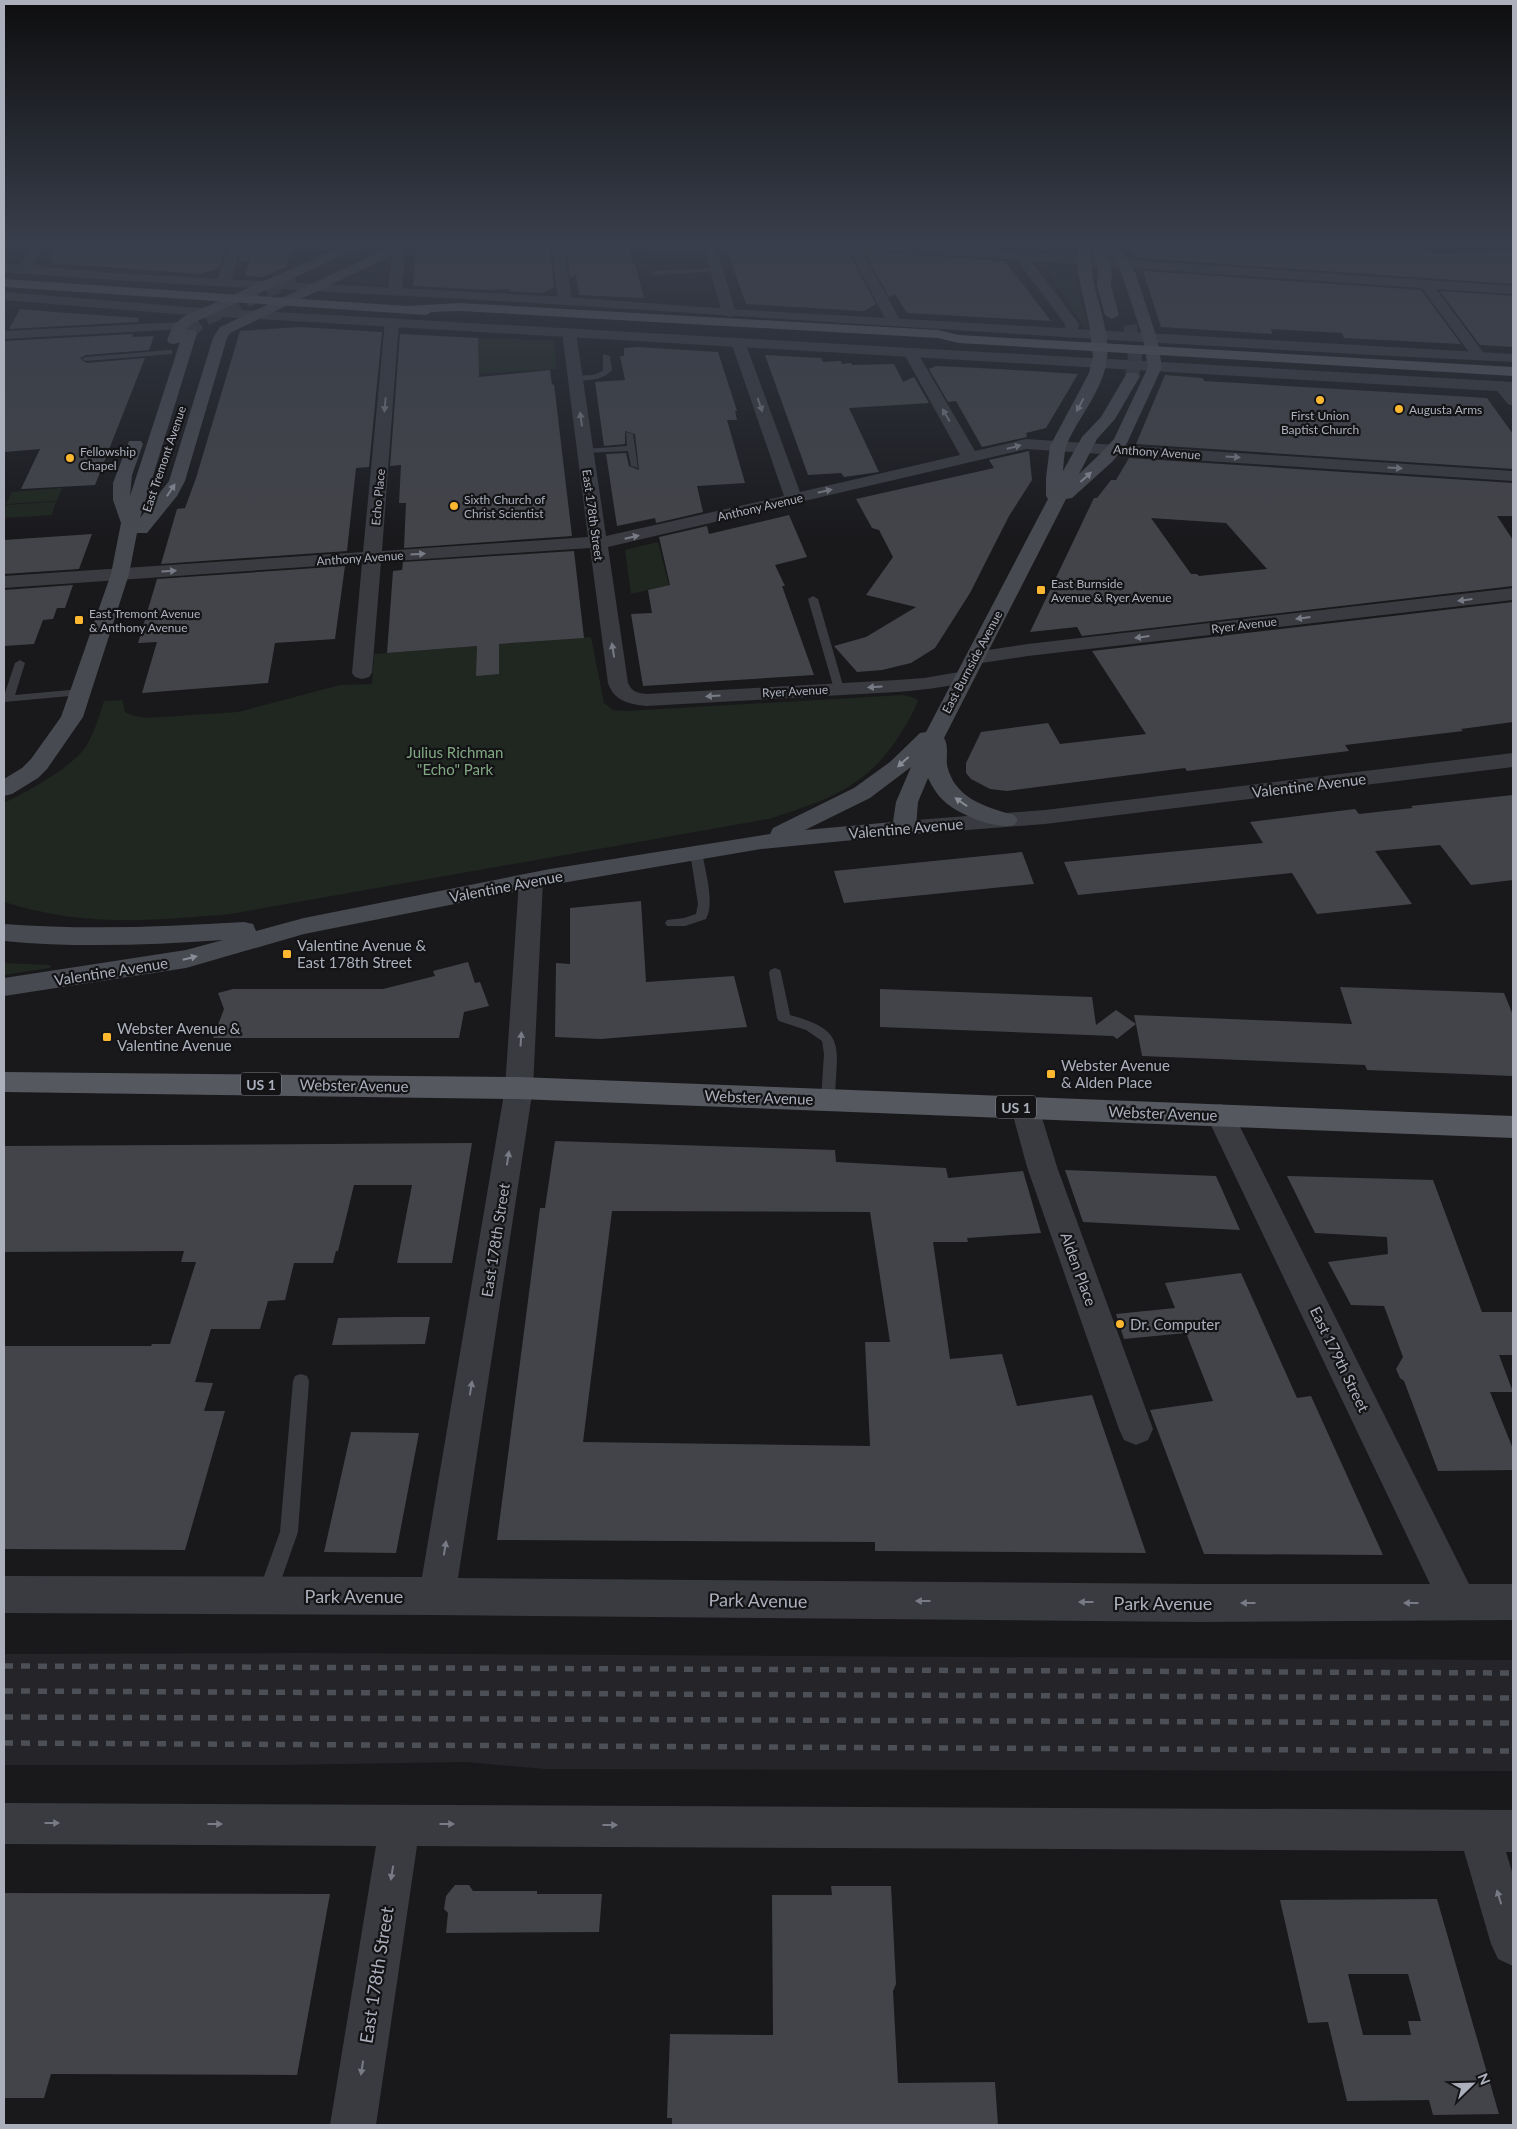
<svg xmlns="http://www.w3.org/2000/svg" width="1517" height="2129" font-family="Lato,sans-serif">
	<rect width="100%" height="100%" fill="#19191c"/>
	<path fill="#252529" d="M304 1653 1513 1660V1771L545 1769 466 1762 283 1765H4V1654Z"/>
	<path fill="#1f2720" d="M957 241H1031L1028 250 956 244Z
		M1418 241H1513V254L1501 246 1428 249Z
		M384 262 382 284 342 281Z
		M1042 263 1071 264 1089 328 1084 327Z
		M478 338 554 340 557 369 476 374Z
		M62 488 57 501 6 504 12 492Z
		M56 502 52 515 4 518 6 505Z
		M658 542 669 585 631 594 625 550Z
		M591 637 604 703 613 710 627 711 903 695 915 698 918 701C914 712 908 721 902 731 869 787 826 801 768 819L230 914C149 921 83 927 4 902V803C28 791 72 768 87 745 95 731 99 716 104 701L122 700 125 712 134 716 146 718 238 712 340 685 372 684 374 654Z
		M4 963 51 965 50 968 4 975Z"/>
	<path fill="#434449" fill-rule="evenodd" d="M57 241H228L219 268 201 274 52 263V250Z
		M428 241H549L554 287 543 293 509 291V289L489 290 413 286 416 246Z
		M565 241H627L633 264H635L644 298 579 295 576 275 570 278Z
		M875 241H990L996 249Z
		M1122 241H1183L1296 250 1294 241H1414L1432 254 1513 251V284L1138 258Z
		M724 242 847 250 876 304 864 311 746 304Z
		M291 247 286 267 263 277 245 276 250 259 238 263 241 250Z
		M864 251 1005 261 1051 321 907 313 895 294 889 297Z
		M1143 271 1421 290 1461 344 1344 338 1342 333 1271 329 1272 334 1161 327Z
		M1440 291 1513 296V347L1480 345Z
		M20 309 55 312 139 318 138 322 9 329Z
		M300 327 382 332 369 467 356 468 347 551 161 564 177 509 185 508 196 478 240 331Z
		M133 334 132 337 154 336 149 350 86 355 80 358 86 363 145 358 95 485 21 489 40 449 4 452V341Z
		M400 334 478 338 479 377 550 370 552 385 554 384 572 536 404 548 406 503H399L401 465 390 466Z
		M638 347 718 352 737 411H735L737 420H727L745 483 697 486 703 512 656 523 655 518 617 526 606 454 626 453 629 466 639 470 635 434 625 431V444L604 446 595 382 625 380 620 356H624V348Z
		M765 355 821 358 823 362 841 361 842 364 851 363 852 365 894 364 903 382 914 377 929 403 849 408 879 472 844 477 841 473 808 475Z
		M936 366 999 369 1078 374 1046 428 1026 433 1027 437 982 447 956 401 948 402 929 369Z
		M1165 375 1203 378 1204 381 1487 398 1513 434V469L1136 444Z
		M1029 451 1032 480 1009 516 970 593 935 648 911 663 882 670 857 672 834 646 866 637 916 607 866 595 893 557 879 530 872 528 856 499 994 468 989 460Z
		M1129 458 1513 483V516H1497L1513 540V586L1082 636 1077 627 1030 632 1094 498H1097L1111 480H1116ZM1151 518 1226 523 1267 569 1199 576 1197 574H1191Z
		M789 515 807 557 775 565 785 586H782L814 675 643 686 631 614 652 613 648 590 670 585 659 537 707 526 709 534Z
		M92 534 79 569 4 574V540Z
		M574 551 584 638 499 644V674L476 676 477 646 387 653 393 571 402 570 403 562Z
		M345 566 335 639 275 643 268 683 142 693 157 642 138 643 157 579Z
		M73 585 65 608H57L53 619 43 620 34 644 4 646V590Z
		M1513 602V722L1461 729 1463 731 1345 745 1349 751 1187 771 1185 768 1007 791 990 789 971 779 966 773V763L981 732 1048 723 1060 744 1146 734 1092 651Z
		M1513 795V880L1471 885 1440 845 1375 851 1412 904 1317 914 1292 873 1078 895 1064 862 1263 843 1250 822 1355 809 1359 814 1413 808 1411 806Z
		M1022 852 1034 884 844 903 834 871Z
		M641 901 646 982 734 976 747 1027 601 1039 555 1037 556 963 570 964V908Z
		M468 962 475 983 480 982 489 1006 464 1012 459 1038H213L224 1009 218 993 233 989H383L435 976 433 971Z
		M1340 987 1504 993 1513 1015V1076L1367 1070 1365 1065 1142 1056 1136 1024 1117 1039 1113 1036 880 1027V989L1092 997 1096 1025 1116 1010 1136 1024 1134 1015 1352 1024Z
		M555 1141 835 1150 836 1162 946 1168 948 1178 1023 1171 1041 1233 967 1238 968 1242H933L950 1359 1002 1354 1017 1406 1092 1395 1146 1553 875 1551V1542L497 1540 540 1208H545ZM612 1211 870 1212 890 1342H865L870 1446 583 1442Z
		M472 1143 452 1263H397L412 1185H354L338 1251H336L333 1263H294L285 1300 268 1301 260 1329H211L195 1382 213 1383 204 1411H225L185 1550 4 1549V1346H151L152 1344H170L196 1262H181L184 1251 4 1252V1146Z
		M1065 1170 1216 1176 1240 1230 1083 1222Z
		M1287 1176 1433 1180 1482 1312H1513V1355H1499L1513 1392H1490L1513 1449V1470L1438 1471 1404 1381 1400 1378 1396 1369 1403 1357 1384 1306 1351 1305 1328 1262 1388 1254 1387 1237 1315 1233Z
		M1241 1273 1297 1398 1311 1396 1383 1555 1204 1554 1150 1410 1213 1401 1186 1333 1124 1339 1116 1314 1175 1308 1165 1283Z
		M397 1317H430L425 1344 332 1345 338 1318Z
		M351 1432 419 1433 396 1553 324 1552Z
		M455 1885H469L473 1891H537V1894H602L599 1932 446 1933 448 1913 444 1909 446 1896Z
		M831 1886H891L896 1984 893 1991 898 2083 995 2082 998 2125H672V2118H667L670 2034 773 2035 772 1895H832Z
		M4 1893 330 1894 297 2075 51 2074 44 2098H4Z
		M1437 1899 1472 2021 1499 2114 1433 2115 1429 2100 1347 2101 1328 2022 1308 2023 1280 1900ZM1348 1974H1408L1421 2021H1408L1411 2035H1363Z"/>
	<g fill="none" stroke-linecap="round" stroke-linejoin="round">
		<path stroke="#36373c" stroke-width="14" stroke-dasharray="14 8" stroke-linecap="butt" d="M1130 325 1135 357 1132 376
			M190 333 193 328 205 319 295 278"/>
		<path fill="#3a3b41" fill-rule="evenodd" d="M306 241H332L329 243 234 249 231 247 234 245Z
			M710 246 712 247V249L655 252 652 250 655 248Z
			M717 268 720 270 719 271 654 275 651 273 654 271Z
			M169 350H172V354L86 361 82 359 86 357Z
			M603 354 610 356 612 370C603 381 585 381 572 380V376L593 375 603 371Z
			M626 432 633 434 638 468 631 466 628 451 585 453 581 451 585 449 627 446Z
			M813 596 818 599 844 689 843 691 839 692 834 689 808 599Z
			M20 660 25 663 15 695 81 689 86 692 81 695 4 702V696L15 663Z
			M696 848 702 852C705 870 715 903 706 919L685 926H667L665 923 667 920 684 918 696 914 698 904 690 852Z
			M775 968 780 970 781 973 790 1015C849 1031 836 1047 835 1099L833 1103 828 1104 823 1103 821 1099 824 1054 822 1041 806 1030 779 1021 777 1018 769 973 770 970Z
			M301 1374 307 1376 309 1381 298 1532 274 1600 267 1602 260 1600 258 1593 280 1532 293 1381 295 1376Z"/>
		<path fill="#3a3b41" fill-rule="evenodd" d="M35 241H47L29 273H19L17 270Z
			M230 241H242L231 282 224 286 217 282Z
			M551 241H563L572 301 570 304 565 305 558 301Z
			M702 241H714L736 313 734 316 729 317 722 313Z
			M792 241H854L1513 286V294L1436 289 1486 356 1484 359H1474L1422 288 1031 261 1079 324 1076 336H1066L1064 333 1065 324 1017 260 861 249 901 322 899 325H889L887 322 848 248 798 245Z
			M399 243 405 247 402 291 395 295 388 291 393 247Z
			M392 318 397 319 399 322 382 551 588 537 562 332 564 329H574L576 332 606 536 784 496 731 342 733 339H743L745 342 800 492 960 455 903 352 905 349H915L917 352 975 451 1026 439 1513 471V481L1026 449 608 547 628 683C632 692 638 693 646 694L897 680 924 678 965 671 972 673 975 677 972 681C948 687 922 690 897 692L646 706C629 704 614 701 608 683L590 548 381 562 372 673 369 677 362 679 355 677 352 673 362 563 4 588V576L363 552 385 322 387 319Z
			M180 322 185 323 187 326 185 329 4 339V331Z
			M1501 381C1513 385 1513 395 1513 406L1508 404 1493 386 1496 383Z
			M1513 588V600L1028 656 975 664 968 662 965 658 968 654 975 652 1028 644Z
			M531 873 540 875 543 881 533 1088 458 1578 1200 1584H1430L1206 1115 1210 1107 1220 1104 1230 1107 1234 1115 1469 1584H1513V1620L1200 1622 437 1615 4 1613V1576L422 1577 505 1088 519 881 522 875Z
			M1025 1097 1035 1100 1039 1108 1057 1167 1153 1429 1148 1440 1136 1445 1124 1440 1119 1429 1027 1167 1011 1108 1015 1100Z
			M4 1803 1513 1810V1852H1506L1513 1875V1966L1498 1959 1491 1944 1464 1851 417 1846 376 2125H330L376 1846 4 1844Z"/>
		<path fill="#3a3b41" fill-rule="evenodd" d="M4 264 129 274 565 297 729 309 1513 354V362C1197 347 881 325 565 305 378 293 191 287 4 272Z
			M4 292 188 307 1513 382V392L188 315 4 300Z
			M1513 753V767L1045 824 904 835 896 833 892 828 896 823 904 821 1045 810Z"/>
		<path fill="#484a51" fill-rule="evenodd" d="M354 241H370L368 244 193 323 185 330H195L197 333 140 518 169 481 213 338 220 327 403 241H418L416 244 230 333 227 338 185 481 177 496 147 533H137L129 574 83 717 47 769 38 778 12 794 4 796V779L22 768 31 759 61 717 111 574 121 523 113 500V483L129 441H141L143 444 132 475 130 496 180 342 174 344 169 343 167 340 173 326 183 317Z
			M1080 241H1111L1129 260 1135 272 1157 338 1162 367 1127 443 1113 461 1072 498 1066 499 944 738C949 746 946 756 947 765 954 798 985 807 1014 815L1018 820 1014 825C996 830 957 814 944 801 937 795 932 786 928 778L918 802 916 828 912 833 904 835 761 849 550 885 304 934 186 968 4 996V978L186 950 223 940C150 945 77 948 4 941V924C84 930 164 927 244 922L253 924 256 931 304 918 550 869 770 834 773 828 854 788 890 762 920 733 926 732 1048 499 1046 496V478L1050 446 1089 373 1093 357 1089 324 1078 274 1077 258ZM1092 245 1098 271 1097 286 1105 315 1112 319 1119 315 1111 286 1112 271 1106 250 1118 264 1121 272 1143 338 1148 367 1114 439 1101 453 1079 474 1097 439 1115 419 1140 376 1137 373H1127L1101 417 1082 437 1063 471C1064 462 1064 452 1067 444 1079 416 1104 389 1107 358 1111 320 1086 285 1092 245ZM911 767 896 802 893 822 805 830 870 798Z"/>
		<path fill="#565860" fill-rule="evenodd" d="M4 279 407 306 459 303 938 330 959 335 1513 367V376L959 343 938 338 459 311 432 312 426 315 4 287Z
			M4 1072 519 1077 1513 1116V1138L519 1099 4 1092Z"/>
		<path stroke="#4d4f56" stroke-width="5.5" stroke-dasharray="9 8" stroke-linecap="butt" d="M4 1666 1513 1673
			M4 1691 1513 1698
			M4 1717 1513 1723
			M4 1743 1513 1751"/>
	</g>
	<defs><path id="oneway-solid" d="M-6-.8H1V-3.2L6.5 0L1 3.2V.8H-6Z" transform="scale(1.25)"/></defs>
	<g fill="#787b85">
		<use href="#oneway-solid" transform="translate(385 405) rotate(95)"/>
		<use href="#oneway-solid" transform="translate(760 405) rotate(71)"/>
		<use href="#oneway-solid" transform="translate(946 415) rotate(-120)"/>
		<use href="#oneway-solid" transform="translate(581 419) rotate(-98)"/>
		<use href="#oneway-solid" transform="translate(1014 447) rotate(-14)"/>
		<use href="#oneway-solid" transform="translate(1233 457) rotate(4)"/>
		<use href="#oneway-solid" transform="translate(1395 468) rotate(4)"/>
		<use href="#oneway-solid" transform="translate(825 491) rotate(-13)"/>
		<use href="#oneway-solid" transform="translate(632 537) rotate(-13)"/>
		<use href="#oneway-solid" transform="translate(418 554) rotate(-4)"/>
		<use href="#oneway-solid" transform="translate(169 571) rotate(-4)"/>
		<use href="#oneway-solid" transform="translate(1465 600) rotate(173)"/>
		<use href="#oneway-solid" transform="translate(1303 618) rotate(173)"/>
		<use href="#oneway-solid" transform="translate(1142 637) rotate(173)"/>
		<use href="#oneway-solid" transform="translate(613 650) rotate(-99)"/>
		<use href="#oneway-solid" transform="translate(875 687) rotate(177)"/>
		<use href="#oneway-solid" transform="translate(713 696) rotate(176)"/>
		<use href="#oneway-solid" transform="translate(521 1039) rotate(-86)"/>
		<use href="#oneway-solid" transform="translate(508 1158) rotate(-81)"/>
		<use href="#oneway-solid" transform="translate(471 1388) rotate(-81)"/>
		<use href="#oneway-solid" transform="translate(445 1548) rotate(-81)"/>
		<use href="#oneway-solid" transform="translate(923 1601) rotate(-180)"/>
		<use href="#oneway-solid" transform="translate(1086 1602) rotate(-180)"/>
		<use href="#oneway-solid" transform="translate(1248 1603) rotate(180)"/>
		<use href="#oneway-solid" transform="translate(1411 1603) rotate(180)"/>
		<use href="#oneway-solid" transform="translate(52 1823)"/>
		<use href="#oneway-solid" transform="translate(215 1824)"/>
		<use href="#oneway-solid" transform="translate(447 1824)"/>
		<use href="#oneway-solid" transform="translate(610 1825)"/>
		<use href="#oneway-solid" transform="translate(392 1873) rotate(99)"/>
		<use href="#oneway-solid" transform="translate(1499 1897) rotate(-107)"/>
		<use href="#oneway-solid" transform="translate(362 2068) rotate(99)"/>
	</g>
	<g fill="#888c97">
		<use href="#oneway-solid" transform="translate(1080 405) rotate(118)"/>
		<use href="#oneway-solid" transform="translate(1086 477) rotate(-42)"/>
		<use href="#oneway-solid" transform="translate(171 490) rotate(-57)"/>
		<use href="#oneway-solid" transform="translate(903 762) rotate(138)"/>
		<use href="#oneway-solid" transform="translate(961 802) rotate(-145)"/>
		<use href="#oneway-solid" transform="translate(190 958) rotate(-14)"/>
	</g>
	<linearGradient id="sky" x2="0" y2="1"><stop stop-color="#0e0e0f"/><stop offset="0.45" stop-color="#383e4b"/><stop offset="1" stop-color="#383e4b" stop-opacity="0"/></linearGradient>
	<rect width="1517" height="539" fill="url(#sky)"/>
	<g fill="#fdb830" stroke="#141417" stroke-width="2">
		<circle cx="1320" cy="400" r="5"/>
		<circle cx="1399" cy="409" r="5"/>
		<circle cx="70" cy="458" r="5"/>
		<circle cx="454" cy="506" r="5"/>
		<rect x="1036" y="585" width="10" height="10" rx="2.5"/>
		<rect x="74" y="615" width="10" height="10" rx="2.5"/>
		<rect x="282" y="949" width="10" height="10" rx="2.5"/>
		<rect x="102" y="1032" width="10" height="10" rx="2.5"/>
		<rect x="1046" y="1069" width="10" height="10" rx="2.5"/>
		<circle cx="1120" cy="1324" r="5"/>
	</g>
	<g text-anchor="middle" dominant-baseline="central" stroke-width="4.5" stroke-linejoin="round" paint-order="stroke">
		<g font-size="12" fill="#abb0bc" stroke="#141417" text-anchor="start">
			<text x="1409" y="409">Augusta Arms</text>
			<text x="1320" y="415" text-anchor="middle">First Union<tspan x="1320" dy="14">Baptist Church</tspan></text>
			<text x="80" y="451">Fellowship<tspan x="80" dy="14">Chapel</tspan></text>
			<text x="464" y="499">Sixth Church of<tspan x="464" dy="14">Christ Scientist</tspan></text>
			<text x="1051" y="583">East Burnside<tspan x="1051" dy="14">Avenue &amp; Ryer Avenue</tspan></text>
			<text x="89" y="613">East Tremont Avenue<tspan x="89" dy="14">&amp; Anthony Avenue</tspan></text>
		</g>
		<g font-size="12" fill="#abb0bc" stroke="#141417">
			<text transform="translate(1157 452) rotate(4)">Anthony Avenue</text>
			<text transform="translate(164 459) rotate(-71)">East Tremont Avenue</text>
			<text transform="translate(378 497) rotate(-85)">Echo Place</text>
			<text transform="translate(760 507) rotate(-13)">Anthony Avenue</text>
			<text transform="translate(593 515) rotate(82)">East 178th Street</text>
			<text transform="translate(360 558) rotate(-4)">Anthony Avenue</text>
			<text transform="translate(1244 625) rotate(-7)">Ryer Avenue</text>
			<text transform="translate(972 662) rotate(-62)">East Burnside Avenue</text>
			<text transform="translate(795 691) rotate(-3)">Ryer Avenue</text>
		</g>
		<g fill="#141417" stroke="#7e818a" stroke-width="1">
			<rect x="241" y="1072.5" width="40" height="23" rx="4"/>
			<rect x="996" y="1095.5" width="40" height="23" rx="4"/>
		</g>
		<g font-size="14" font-weight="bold" fill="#abb0bc">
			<text x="261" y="1084">US 1</text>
			<text x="1016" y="1107">US 1</text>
		</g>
		<g font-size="15" fill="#81a883" stroke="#141417">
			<text x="455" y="752">Julius Richman<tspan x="455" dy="17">"Echo" Park</tspan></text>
		</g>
		<g font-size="15" fill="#abb0bc" stroke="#141417">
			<text transform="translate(1309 785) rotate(-7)">Valentine Avenue</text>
			<text transform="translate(906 828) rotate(-5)">Valentine Avenue</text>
			<text transform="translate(506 886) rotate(-11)">Valentine Avenue</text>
			<text transform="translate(111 971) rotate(-9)">Valentine Avenue</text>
			<text transform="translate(354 1085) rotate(1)">Webster Avenue</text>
			<text transform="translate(759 1097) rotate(2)">Webster Avenue</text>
			<text transform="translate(1163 1113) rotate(2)">Webster Avenue</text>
			<text transform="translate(495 1240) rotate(-81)">East 178th Street</text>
			<text transform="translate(1079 1269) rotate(70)">Alden Place</text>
			<text transform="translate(1340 1359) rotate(64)">East 179th Street</text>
		</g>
		<g font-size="15" fill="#abb0bc" stroke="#141417" text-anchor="start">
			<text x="297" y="945">Valentine Avenue &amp;<tspan x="297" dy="17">East 178th Street</tspan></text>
			<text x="117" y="1028">Webster Avenue &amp;<tspan x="117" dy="17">Valentine Avenue</tspan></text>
			<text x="1061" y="1065">Webster Avenue<tspan x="1061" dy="17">&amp; Alden Place</tspan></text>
			<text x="1130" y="1324">Dr. Computer</text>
		</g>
		<g font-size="18" fill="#abb0bc" stroke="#141417">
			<text x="354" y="1596">Park Avenue</text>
			<text transform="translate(758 1600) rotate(1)">Park Avenue</text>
			<text x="1163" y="1603">Park Avenue</text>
			<text transform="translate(376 1975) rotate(-81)">East 178th Street</text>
		</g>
	</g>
	<rect width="1517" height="2129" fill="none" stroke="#abb0bc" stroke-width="10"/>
	<g transform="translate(1472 2084) rotate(67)" stroke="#141417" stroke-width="4" paint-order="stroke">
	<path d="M0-4L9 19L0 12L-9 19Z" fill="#abb0bc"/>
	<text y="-8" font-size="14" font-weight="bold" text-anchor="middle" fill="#abb0bc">N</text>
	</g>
</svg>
